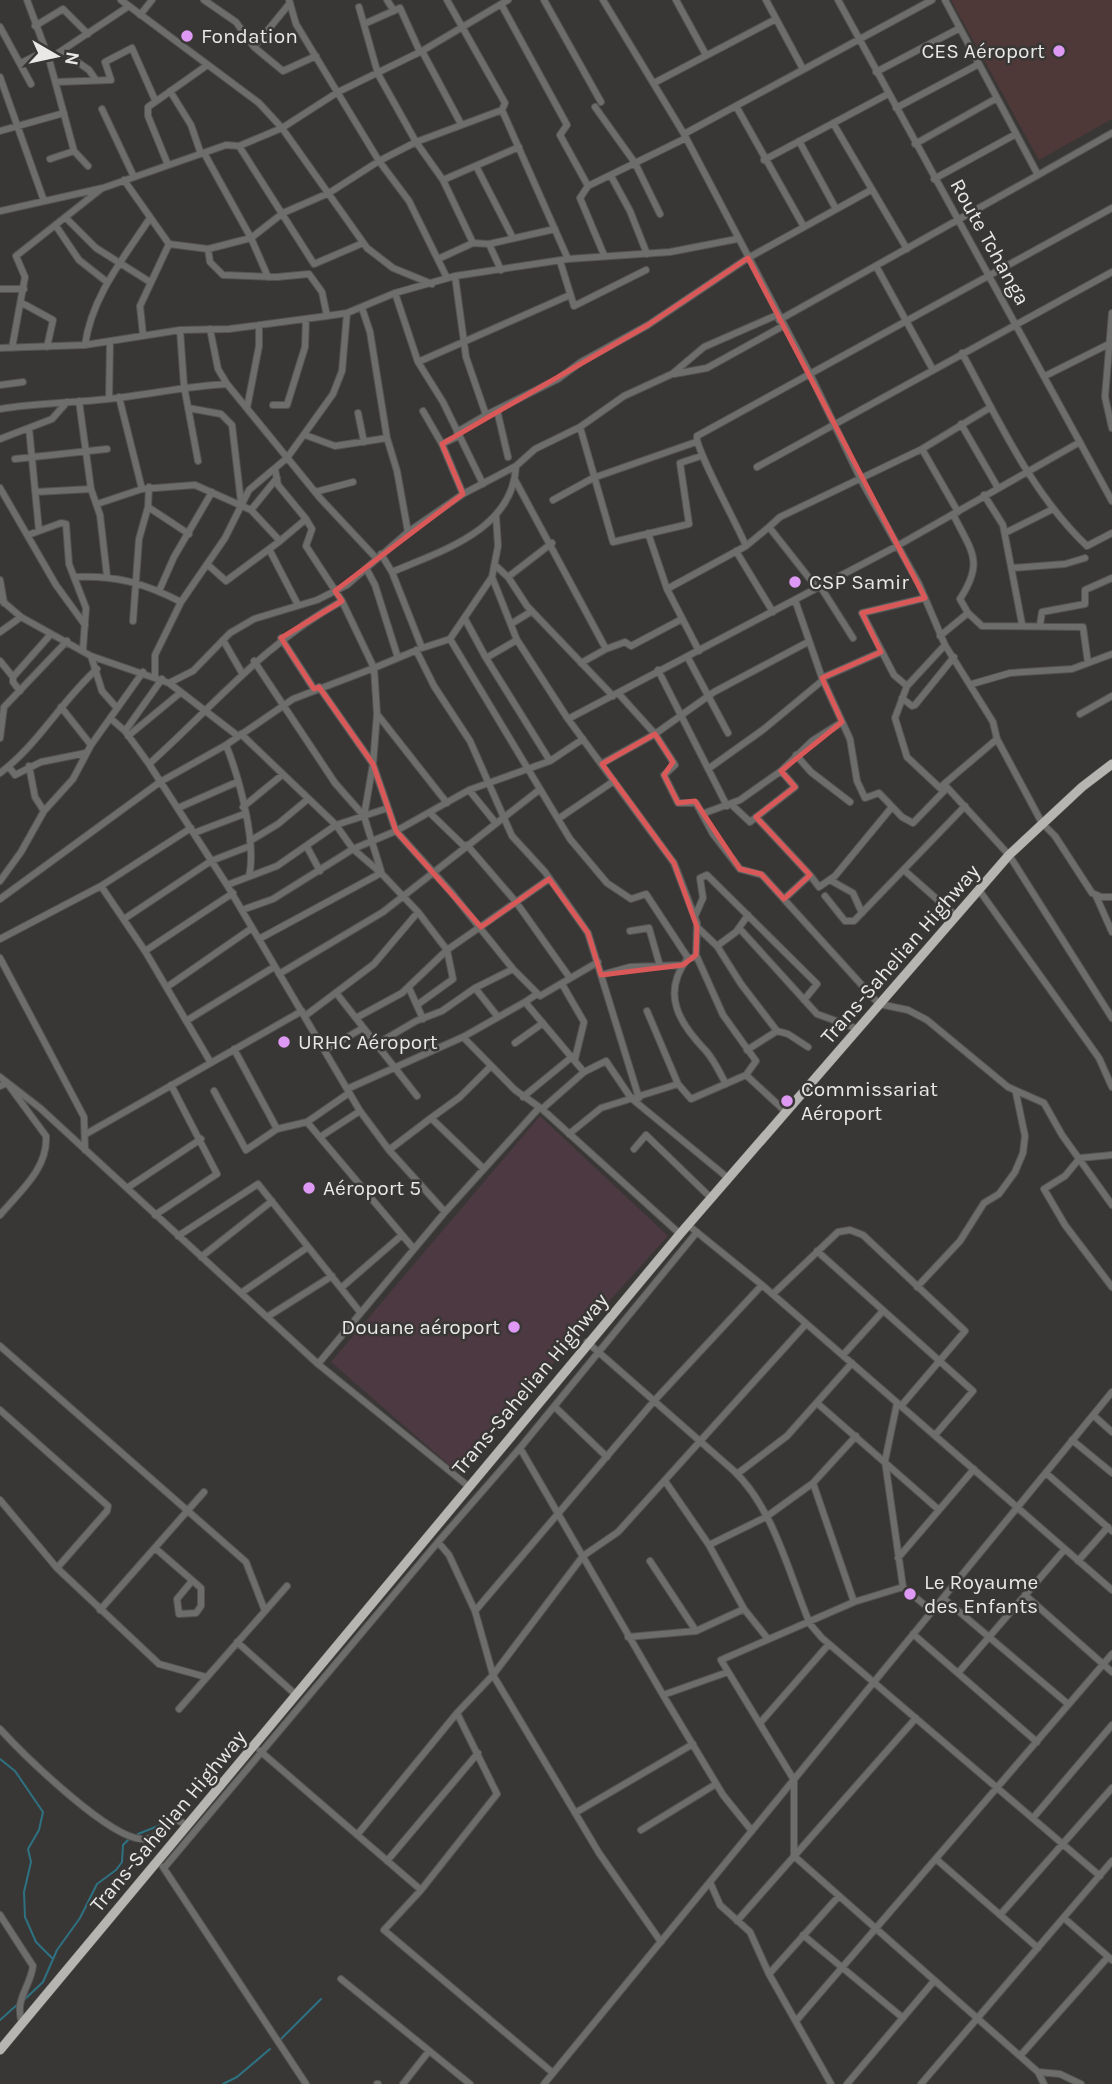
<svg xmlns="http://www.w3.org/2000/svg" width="1112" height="2084" font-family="Karla,sans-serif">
	<rect width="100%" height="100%" fill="#393736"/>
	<path fill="#4d3941" d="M540 1116 668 1236 456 1471 331 1362Z"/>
	<path fill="#4e3938" d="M951 0H1112V119L1039 160Z"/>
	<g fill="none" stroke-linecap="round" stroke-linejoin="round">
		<path stroke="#2e7282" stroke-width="2" d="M0 1759 15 1771 43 1812 39 1830 28 1849 31 1862 24 1892 25 1917 36 1942 52 1958
			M138 1834 163 1824
			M24 2000 43 1982 57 1950 80 1918 97 1884 116 1870 122 1862 123 1845 130 1838
			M0 2020 19 2003
			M281 2039 321 1999
			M223 2084 237 2077 270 2049"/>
		<defs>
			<path id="minor" d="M27 0 49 59 74 151 88 166
				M121 0 259 103 282 128 367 248 393 268 432 284
				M204 0 236 22 254 47 283 71 316 56
				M289 0 296 24 379 161 409 201 447 278
				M387 0 394 11
				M544 0 601 102
				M603 0 684 134
				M676 0 706 55
				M766 0 803 69
				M838 0 1112 501
				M932 0 684 134 810 374 861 480 919 584 945 645 993 722 997 739 1042 823 1055 836 1092 893 1101 897H1112
				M501 4 567 125 560 135 588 186 635 163 595 107
				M359 7 378 74 416 142 443 180 473 243
				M140 15 152 0
				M364 24 400 8 420 52
				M35 26 63 9 88 34
				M0 27 31 84
				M254 47 290 3
				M62 51 89 70 96 80
				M422 51 461 124
				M49 59 129 6
				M21 63 45 51
				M876 72 960 28
				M0 77 44 201
				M56 82 111 80 105 62 132 48 155 100
				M654 83 776 19
				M170 91 191 125 201 154
				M736 106 804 227
				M896 108 979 64
				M102 109 134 177
				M502 110 568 259
				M833 123 907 249
				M0 131 64 113
				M799 141 836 209
				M915 144 997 98
				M239 146 314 264 363 243
				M204 153 251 238 268 277
				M50 159 74 151
				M764 160 888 94
				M168 165 148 116V107L206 66
				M476 166 513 238
				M1038 175 1112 133
				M611 176 630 211 647 254
				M934 179 1016 134
				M124 180 169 244 208 249 251 238 283 213 329 193 379 161 416 142 502 110 505 103 447 0
				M443 180 519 147
				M588 186 580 198 604 255
				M0 211 103 188 226 145 239 146 282 128 338 92 422 51 508 0
				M660 214 635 163 686 138
				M66 218 96 248 150 282
				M56 226 79 260 107 282
				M489 244 501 270
				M208 249 210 262 223 275 277 277 309 274 322 292 327 316
				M438 259 473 243 489 244 555 229
				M560 261 574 306 646 270
				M876 266 932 368
				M455 276 466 357 486 415 558 379 581 362 648 325 748 258 871 190
				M0 289H24
				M395 293 418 362 443 402 483 484
				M22 303 53 320 47 347
				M362 308 370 332 387 438 397 471 408 532
				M1112 313 1105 397 1112 428
				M779 320 1038 175 945 0
				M210 329 218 369 227 384 320 498 377 559
				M180 330 184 386 198 461
				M143 335 140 306 169 244
				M85 345C92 296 123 259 150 218
				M0 348 85 345 180 330 229 329 327 316 347 313 395 293 455 276 568 259 670 252 737 239
				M12 348 25 277 16 256 101 189
				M962 353C998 419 1031 493 1087 546L1112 533
				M418 362 570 295
				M674 374 707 368 783 326
				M1045 376 1109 344
				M0 385 23 382
				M119 397 142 489
				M109 399 110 341
				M79 401 91 489 100 515 107 576
				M273 405H287L305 347 306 319
				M188 408 221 414 232 425 241 502
				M247 408 259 346V325
				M0 409C36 403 72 403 108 399 148 395 186 386 227 384
				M497 410 508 457
				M423 411 442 444
				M358 413 364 442
				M961 424 998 488
				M580 427 613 542 689 524 680 463 701 456
				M29 428 39 531
				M457 432 486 415
				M305 435 335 446 387 438
				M459 436 442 444 463 494
				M0 439 52 419 67 402
				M922 449 958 512
				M15 459 107 449
				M757 467 1112 272
				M275 469 278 485 306 519 280 541
				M515 480 606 649 581 663
				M0 488 56 585 85 625
				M35 492 91 489
				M315 492 353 482
				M984 495 1003 525 1022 624
				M553 500 593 478 696 442
				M97 504 142 489 195 485 251 510 280 541 226 581 207 564
				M148 507 189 534
				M251 510 277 478
				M306 519 312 529 306 546 342 601 374 668 417 650
				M769 527 780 517 922 449 991 407
				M648 533 667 589
				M1005 533 1053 509
				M28 535 61 523 66 524 69 564 86 608 83 649
				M746 546C738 526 694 447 697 436L1112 208
				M269 549 298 605
				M736 551 773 612
				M381 554 392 572 422 648 450 639 492 577 498 546 496 515
				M496 566 508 577 527 606 613 696
				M1012 568 1065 564 1085 558
				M367 570 375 585 398 658
				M392 572C441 551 513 530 516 466L535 449 580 427 624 396 672 374 704 347 777 315
				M74 577C116 575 144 583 181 602
				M492 577 517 640 568 719 897 546 1080 442
				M508 577 552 543
				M0 580 4 603
				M820 586 853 638
				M159 591 174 557 212 492
				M0 599 21 617 91 656 169 683 238 736
				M795 600 822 678 850 739 857 781 865 798 879 793 902 817 913 823 947 788
				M968 613 982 626 1083 627 1088 663
				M465 619 486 658
				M133 621 139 539 148 507 149 487
				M511 624 532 611
				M1040 625 1042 612 1085 604V590L1112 578
				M0 632 21 617
				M940 636 968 613 960 599C985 561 971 551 953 514
				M281 638 314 689
				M450 639 570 839 607 883 631 899 646 894 688 958
				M223 640 242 673
				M945 645 907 686 895 718 907 757 940 788 944 784 1009 855 1112 1018
				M606 649 625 642 631 646 682 619
				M416 650 434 686 470 741 512 836 545 872 588 933 639 1098
				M699 651 667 589 746 546 769 527 817 588
				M91 656 102 691 117 708
				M688 658 728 733
				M0 661 13 677
				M254 661 335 783 364 816
				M658 670 727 806
				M155 676V655L181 602 225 538 249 490 287 458 333 394 342 371 347 313
				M822 678 881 652
				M169 683 193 671 230 633 254 619 317 600 347 585 408 532 463 494 516 466
				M972 684 1010 673 1072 669 1112 654
				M907 686 894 675 862 613 925 598
				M319 687 373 764 364 816 381 871
				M20 691 13 682V677L51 634
				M618 693 655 734 675 765 664 775 678 803H696L713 834 740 869 762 875 879 1004 908 1010 927 1020 1008 1087 1044 1103 1062 1135 1112 1205
				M902 698 912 706 915 705 954 657
				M61 707 91 745
				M377 714 447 803
				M1080 714 1112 696
				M110 718 125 731 149 764 227 885 360 1111 389 1150 445 1212
				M568 719 674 863 697 923 696 955
				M125 731 162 679
				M241 734 336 825 353 849 381 873 418 912 447 950 453 979 417 1005
				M128 736 180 693
				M0 738 4 707 67 641
				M226 745C239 777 257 843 249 876
				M796 755 811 772 850 802
				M550 761 583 739
				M149 764C214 706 263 644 342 601
				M601 764 655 734 714 692 808 642
				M29 766 35 797 44 811
				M9 767 15 775 41 762 86 753
				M708 769 764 729 823 680
				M0 773C38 745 62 700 97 669
				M944 784 997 739
				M469 790 495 822
				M732 805 750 822 795 787 781 771
				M243 807 282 775
				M178 808 237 782
				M430 813 465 847
				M702 814 740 800 781 771 812 741 842 722
				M756 817 810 875
				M558 819 614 781
				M194 833 244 814
				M250 841 278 824 308 799
				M467 845 516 902 570 978
				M307 847 320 871
				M905 871 956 916
				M830 880 853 893 862 913
				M0 881 21 852 44 811 73 779 91 745 143 672
				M227 885 277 866 336 825 388 808
				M101 886 145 951 211 1063
				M979 890 1099 1058 1112 1087
				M825 896 845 921H854L965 806
				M1096 896 1112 932
				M0 899 160 782 226 745 293 699 374 668 377 714 373 764 396 831 451 892 513 969 540 996 598 962
				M784 899 810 875 819 887 835 876 892 807
				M242 910 273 899 353 849 396 831 469 790 550 761 486 658 517 640
				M695 916 703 898 700 878 707 875 817 984 804 1000
				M124 919 211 861 250 846
				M697 927 717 946 736 932 748 915
				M739 928 817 1014 858 1029
				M630 931 649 928 660 966
				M0 939 101 886 191 828
				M259 939 381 873
				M717 946 741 984 777 1031 747 1050
				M145 951 233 893
				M0 958 84 1117 85 1150
				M279 974 383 912 539 790
				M601 975 630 967 683 965
				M562 984 584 1022 575 1059
				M167 987 252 928
				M409 988 423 1019
				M475 988 498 1017
				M337 994 417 1096
				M537 994 525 1002 584 1072 542 1109
				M305 1016 374 964 418 912
				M356 1018 402 993 447 950 549 879
				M186 1021 274 967
				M777 1031 788 1034 808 1047
				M463 1037 515 1090 542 1109 680 1234
				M515 1043 543 1023
				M375 1045 416 1021 442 1011 475 988 513 969
				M234 1049 277 1129
				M325 1050 363 1028
				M584 1072 606 1061 631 1098 728 1178
				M0 1077 40 1108 318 1364
				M678 1084 691 1099 746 1075 786 1112
				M726 1084C720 1073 714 1060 706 1051 680 1024 660 994 688 958L697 957 723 1015 756 1061 746 1075
				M0 1086 7 1083 46 1136C48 1169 20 1191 0 1215
				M347 1089 463 1037 525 1002
				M214 1091 246 1150 277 1129 307 1122
				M349 1093 307 1122 414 1249
				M523 1097 573 1056
				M431 1118 460 1097 490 1067
				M86 1134 302 1011
				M569 1134 601 1108 678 1084 647 1011
				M320 1137 360 1111
				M634 1149 646 1135 711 1198
				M389 1150 431 1118 484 1169
				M1112 1155 1080 1158 1065 1176 1044 1189 1065 1225 1112 1287
				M127 1188 201 1139
				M155 1215 217 1174 171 1085
				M688 1225 762 1285 1112 1590
				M178 1236 258 1184 360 1312
				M817 1251 973 1391 935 1435
				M201 1257 272 1201
				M917 1287 960 1241 984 1203 999 1194 1015 1172 1023 1153 1025 1136 1016 1093
				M341 1288 402 1235
				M241 1293 308 1247
				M773 1294 838 1232 850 1230 863 1235 965 1331 901 1406
				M267 1317 332 1276
				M587 1342 734 1471C774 1509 789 1574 810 1624L822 1638 1100 1876
				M0 1346 246 1562 265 1611
				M843 1355 883 1311
				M817 1403 939 1510
				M897 1403 885 1461 903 1587 932 1611
				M555 1407 607 1457
				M0 1410 108 1506 107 1511 57 1568
				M1093 1415 1112 1432
				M1072 1440 1112 1473
				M520 1448 697 1232
				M1046 1473 1112 1531
				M737 1474 787 1436 852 1363
				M665 1481 709 1545 744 1609 768 1639
				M813 1483 854 1602
				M468 1486 318 1364 445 1212 538 1109
				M0 1500 57 1568 159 1664 206 1677
				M709 1545 766 1517 813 1483 856 1436
				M155 1548 201 1588V1606L196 1613 179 1614 177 1599 192 1581
				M898 1558 974 1469
				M650 1561 696 1631
				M1078 1561 1108 1527
				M903 1587 854 1602 721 1660 794 1780V1856L1038 2072 1044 2084
				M1025 1595 1112 1672
				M943 1598 1068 1704
				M100 1610 204 1492
				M475 1611 654 1401 762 1285
				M913 1634 1037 1742
				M628 1637 696 1631 744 1609
				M237 1642 295 1694
				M958 1673 1065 1549
				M663 1695 728 1672
				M179 1709 287 1586
				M457 1713 497 1794 421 1890 384 1930 553 2073
				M760 1723 829 1644
				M0 1729C23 1754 113 1843 145 1839 159 1838 166 1826 177 1820L187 1825
				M260 1751 421 1890
				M575 1813 693 1744
				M1033 1818 1112 1725
				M641 1830 716 1784
				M357 1835 457 1713 493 1675 583 1556 618 1532 806 1324
				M936 1859 1038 1948
				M387 1861 478 1753
				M163 1867 306 2084
				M164 1868 438 1542
				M710 1882 720 1905 750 1932 769 1974 831 2084
				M0 1915 33 1966C30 1988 14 1999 22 2023
				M1000 1915 1112 1788
				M1064 1918 1112 1960
				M737 1921 916 1718
				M803 1935 903 2018
				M661 1942 599 1853 493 1675 475 1611 449 1555 438 1542 520 1448 663 1695 723 1795 752 1831
				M769 1974 838 1897
				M341 1979 470 2084
				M796 2021 1112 1654
				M1020 2056 1108 1957
				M1038 2072 1060 2074 1081 2084
				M377 2084H378
				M403 2084 429 2051
				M544 2084 1112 1392
				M847 2084 934 1981
				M921 2084 1112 1861"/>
			<path id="highway" d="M0 2050 680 1234 1009 855 1082 787 1112 764"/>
		</defs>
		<use href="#minor" stroke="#555352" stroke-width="8"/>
		<use href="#highway" stroke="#555352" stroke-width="10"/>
		<use href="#minor" stroke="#6d6d6c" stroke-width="6"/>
		<use href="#highway" stroke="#b6b5b2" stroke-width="9"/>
	</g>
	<path fill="none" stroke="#db5858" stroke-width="5" stroke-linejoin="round" d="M748 258 925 598 862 613 881 652 822 678 842 722 781 771 795 787 756 817 810 875 784 899 761 874 740 869 695 801 678 803 664 775 673 762 655 734 602 764 674 863 697 927 696 955 683 965 601 975 588 933 549 879 481 927 396 831 373 764 319 687 314 689 281 638 342 601 335 591 463 494 442 444 648 325Z"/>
	<g fill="#dd99f3" stroke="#393736" stroke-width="2.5">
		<circle cx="187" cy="36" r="7"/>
		<circle cx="1059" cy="51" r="7"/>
		<circle cx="795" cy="582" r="7"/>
		<circle cx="284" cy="1042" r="7"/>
		<circle cx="787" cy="1101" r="7"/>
		<circle cx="309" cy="1188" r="7"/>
		<circle cx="514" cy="1327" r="7"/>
		<circle cx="910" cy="1594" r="7"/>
	</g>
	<g text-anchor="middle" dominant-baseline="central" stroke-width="5" stroke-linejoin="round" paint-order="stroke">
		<g font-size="21" fill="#e9e8e7" stroke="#393736" text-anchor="start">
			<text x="201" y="36">Fondation</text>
			<text x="1045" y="51" text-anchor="end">CES Aéroport</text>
			<text x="809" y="582">CSP Samir</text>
			<text x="298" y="1042">URHC Aéroport</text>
			<text x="801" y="1089">Commissariat<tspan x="801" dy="24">Aéroport</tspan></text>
			<text x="323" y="1188">Aéroport 5</text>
			<text x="500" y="1327" text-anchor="end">Douane aéroport</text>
			<text x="924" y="1582">Le Royaume<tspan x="924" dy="24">des Enfants</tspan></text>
		</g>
		<g font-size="21" fill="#e9e8e7" stroke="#393736">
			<text transform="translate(990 242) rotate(61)">Route Tchanga</text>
			<text transform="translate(900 954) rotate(-49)">Trans-Sahelian Highway</text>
			<text transform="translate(530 1384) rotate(-50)">Trans-Sahelian Highway</text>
			<text transform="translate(168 1821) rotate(-50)">Trans-Sahelian Highway</text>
		</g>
	</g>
	<g transform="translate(56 56) rotate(99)" stroke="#393736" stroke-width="5" paint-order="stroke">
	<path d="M0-5L12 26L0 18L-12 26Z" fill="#e9e8e7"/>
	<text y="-10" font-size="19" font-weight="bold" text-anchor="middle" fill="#e9e8e7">N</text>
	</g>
</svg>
